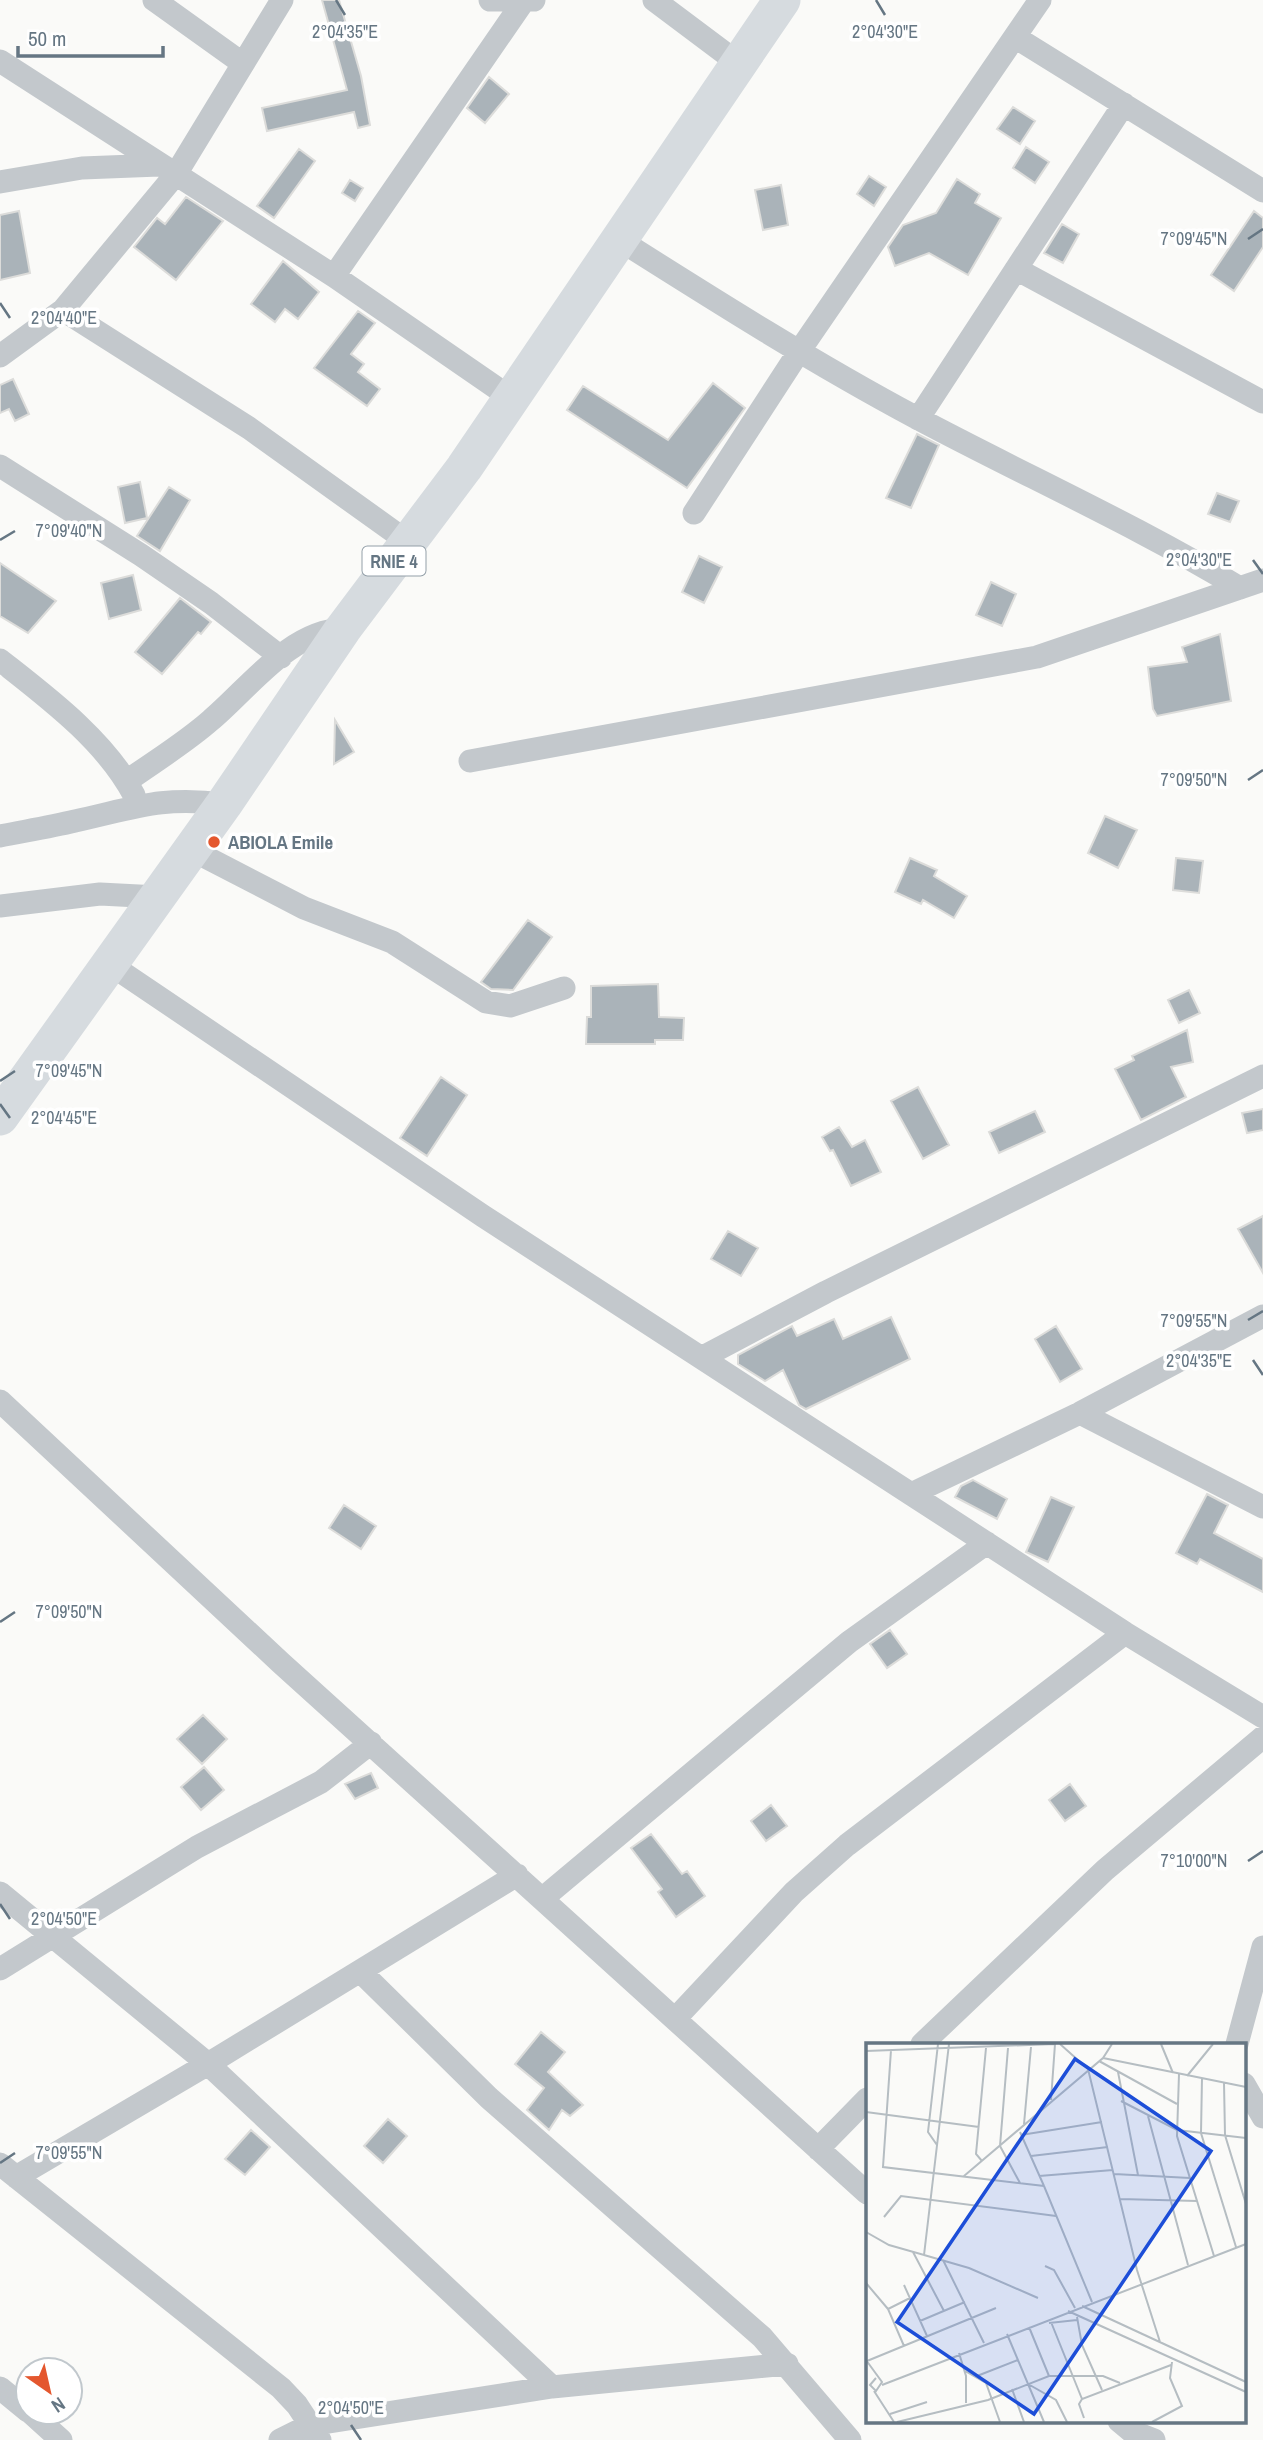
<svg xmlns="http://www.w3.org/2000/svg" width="1263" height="2440" font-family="'Archivo Narrow',sans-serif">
	<rect width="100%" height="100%" fill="#fafaf8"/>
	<path fill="#aab3b9" stroke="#dcdcda" stroke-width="2" d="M322 0H339L361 76 370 125 358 128 354 112 267 131 262 108 347 90Z
		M489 77 509 94 485 123 467 108Z
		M1013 107 1035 121 1020 144 997 129Z
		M1026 147 1049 162 1035 183 1013 168Z
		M299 149 315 161 274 218 257 206Z
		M869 176 886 187 874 206 857 194Z
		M957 179 980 194 975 203 1001 218 968 275 929 253 895 266 888 247 903 225 936 213Z
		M350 180 363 188 355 201 342 193Z
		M781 185 788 225 763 230 755 190Z
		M186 197 223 221 176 280 134 247 157 218 165 224Z
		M19 211 30 273 0 280V215Z
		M1254 211 1263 218V247L1234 291 1211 275Z
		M1062 224 1079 234 1063 263 1044 253Z
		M283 261 319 292 298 319 285 309 275 322 251 304Z
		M358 311 375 323 351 354 364 364 358 372 380 389 367 406 314 368Z
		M13 379 29 414 15 421 9 409 0 413V385Z
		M713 383 745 408 687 488 567 410 583 386 668 440Z
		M917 434 939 445 911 508 886 498Z
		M140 482 147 518 125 523 118 487Z
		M169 487 190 500 160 551 137 536Z
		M1217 493 1239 501 1230 522 1208 514Z
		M699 556 722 567 704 603 682 592Z
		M0 563 56 601 28 633 0 616Z
		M133 575 141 610 109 619 101 583Z
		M991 582 1016 594 1002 626 976 615Z
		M180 598 211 622 201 634 198 632 162 674 135 652Z
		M1220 634 1231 701 1157 716 1153 709 1148 667 1187 662 1182 647Z
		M335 720 354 752 334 764Z
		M1105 816 1137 830 1118 868 1088 853Z
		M910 858 937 870 934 876 967 896 954 918 923 900 921 904 895 892Z
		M1176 858 1203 861 1199 893 1173 890Z
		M528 920 552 937 513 990 491 989 481 982Z
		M658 984 659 1017 684 1018 683 1040H655V1044H586L587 1017H591V986Z
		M1189 990 1200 1013 1179 1023 1168 1000Z
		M1187 1030 1193 1062 1171 1067 1186 1097 1141 1120 1115 1069 1134 1060 1132 1056Z
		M441 1077 467 1095 427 1156 400 1138Z
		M918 1087 949 1145 923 1159 891 1101Z
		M1263 1109V1130L1247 1133 1242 1113Z
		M1035 1111 1045 1132 999 1153 989 1132Z
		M839 1127 852 1147 865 1140 881 1172 851 1186 833 1150 830 1151 822 1137Z
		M1263 1216V1273L1238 1229Z
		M728 1231 758 1248 741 1276 711 1259Z
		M891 1317 910 1359 806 1409 799 1405 783 1370 765 1381 738 1364V1355L792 1326 797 1336 834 1319 843 1339Z
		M1056 1326 1082 1369 1060 1382 1035 1339Z
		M973 1480 1007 1499 997 1519 955 1497 961 1486Z
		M1207 1494 1228 1505 1214 1533 1263 1559V1592L1200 1559 1197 1564 1176 1553Z
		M1051 1497 1074 1507 1048 1562 1026 1552Z
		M344 1505 376 1526 361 1549 329 1528Z
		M890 1630 907 1654 887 1668 870 1644Z
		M203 1715 227 1739 202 1764 177 1739Z
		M204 1767 224 1790 201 1810 181 1787Z
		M371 1773 378 1788 355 1799 345 1784Z
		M1070 1784 1086 1806 1065 1821 1049 1800Z
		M771 1805 787 1826 766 1841 751 1821Z
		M651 1834 682 1874 687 1871 705 1896 676 1917 658 1892 662 1889 631 1848Z
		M541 2032 565 2052 548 2072 583 2105 570 2116 562 2110 549 2130 527 2110 544 2088 515 2064Z
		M388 2119 407 2136 383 2163 364 2146Z
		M251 2130 270 2147 245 2175 225 2159Z"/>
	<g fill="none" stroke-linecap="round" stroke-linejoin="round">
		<path stroke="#c3c8cc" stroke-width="23" d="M154 0 242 63
			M490 0H534
			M654 0 738 63
			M1015 37 1263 191
			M0 61 334 276 511 398
			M0 182 82 168 159 165
			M618 239C716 301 814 363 917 418 1024 475 1136 525 1240 588
			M1016 269 1263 402
			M334 276 523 2
			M63 310 249 428 408 542
			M0 356 63 310 176 174 282 0
			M918 419 1124 104
			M0 466 141 555 211 603 281 657
			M694 513 798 353 1040 0
			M0 660C47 697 105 740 134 795
			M470 761 1037 657 1263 580
			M127 781C155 761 185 743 211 720 249 688 290 631 343 629
			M0 836C25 831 50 827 75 821 135 808 160 796 224 804
			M190 849 304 908 392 942 486 1002 510 1006 564 988
			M0 906 100 894 158 897
			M111 965 483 1216 911 1494 1080 1413 1263 1316
			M703 1357 826 1292 1263 1076
			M0 1401 281 1663 867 2193
			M1080 1413 1263 1507
			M911 1494 1125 1633 1263 1717
			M0 1893 208 2064 552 2387
			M543 1898 849 1642 987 1543
			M0 1969 197 1847 321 1782 371 1743
			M360 1971 489 2098 762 2337 850 2440
			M675 2019 794 1892 847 1845 1125 1633
			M922 2044 1105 1870 1263 1737
			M1237 2044 1263 1947
			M1244 2084 1263 2117
			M818 2149 867 2099
			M0 2164 281 2388 297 2405 320 2440
			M16 2177 208 2064 517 1875
			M0 2388 28 2411
			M30 2412 61 2440
			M1119 2421 1131 2431 1154 2440
			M280 2440 310 2425 552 2387 787 2364"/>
		<path stroke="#d6dbdf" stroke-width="37" d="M0 1117 224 804 343 629 464 468 782 0"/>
	</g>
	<path fill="none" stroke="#657683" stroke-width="2.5" d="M336 0 345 15M876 0 885 15M1248 239 1263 229M0 303 10 318M0 540 15 531M1253 560 1263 574M1248 780 1263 770M0 1081 15 1071M0 1104 10 1118M1248 1320 1263 1311M1253 1360 1263 1375M0 1622 15 1612M1248 1861 1263 1851M0 1904 10 1919M0 2163 15 2153M351 2425 361 2440"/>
	<circle fill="#e4572e" stroke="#fff" stroke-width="2.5" cx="214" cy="842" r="7"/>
	<g text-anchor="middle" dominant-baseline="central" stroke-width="7" stroke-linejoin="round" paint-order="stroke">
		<rect fill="#fff" stroke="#939fa8" stroke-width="2" x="362.5" y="546.5" width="63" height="29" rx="5"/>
		<g font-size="18" font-weight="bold" fill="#657683">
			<text x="394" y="561">RNIE 4</text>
		</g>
		<g font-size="19" font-weight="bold" fill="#657683" stroke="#fff" text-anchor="start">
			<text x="228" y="842">ABIOLA Emile</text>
		</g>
	</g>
	<g transform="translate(866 2043)">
		<rect width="380" height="380" fill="#fafaf8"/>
		<path fill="none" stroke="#b5bdc2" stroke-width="2" d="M194 1 222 26 271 227 294 299M295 1 307 30M142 5 134 103 154 140M25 7 17 124 178 143 226 259M0 8 189 1M237 15 380 44M233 18 311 61M252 29 272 132M313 31 311 93 348 213M321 33 347 1M336 35 335 90 370 204M358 40 359 92 380 161M185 57 189 1M255 58 311 87 380 95M0 69 113 84M282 73 322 222M158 81 165 4M154 89 178 143M155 92 236 79M71 102 62 89 72 1M165 113 242 104M116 118 110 111 120 5M248 131 324 135M98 133 237 15 246 1M173 133 247 127M254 156 331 158M18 174 35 153 190 173M0 189 23 202 58 212 83 1M47 209 78 268M58 212 103 225 172 255M77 217 118 300M179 223 188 227 209 265M0 240 22 266M38 242 61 293M216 263 380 339M202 268 380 349M211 274 216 302 236 347M54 278 99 259M185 279 216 356M183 280 211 277M163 284 183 333M141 291 178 379M38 303 22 266 44 255M93 310 100 333V360M0 317 16 339 10 348 4 342 10 335M1 318 130 265M99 328 120 340 134 379M111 333 152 317M162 341 190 357 201 379M16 342 380 201M146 346 158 379M8 348 28 379M24 371 61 359M218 375 213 361 216 356 305 322M31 379 122 357 183 333H237L254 340M286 379 316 363 304 335 306 319"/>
		<path fill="#1d4ed8" fill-opacity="0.15" stroke="#1d4ed8" stroke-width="3.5" d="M209 16 345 108 168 371 31 279Z"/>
		<rect width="380" height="380" fill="none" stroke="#657683" stroke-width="3.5"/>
	</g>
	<g font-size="18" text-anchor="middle" fill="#657683" stroke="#fff" stroke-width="7" stroke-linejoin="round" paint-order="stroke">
		<text x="345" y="38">2°04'35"E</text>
		<text x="885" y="38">2°04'30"E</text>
		<text x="1194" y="245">7°09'45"N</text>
		<text x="64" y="324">2°04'40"E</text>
		<text x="69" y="537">7°09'40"N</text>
		<text x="1199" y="566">2°04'30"E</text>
		<text x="1194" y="786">7°09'50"N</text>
		<text x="69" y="1077">7°09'45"N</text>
		<text x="64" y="1124">2°04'45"E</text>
		<text x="1194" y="1327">7°09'55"N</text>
		<text x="1199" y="1367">2°04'35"E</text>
		<text x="69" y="1618">7°09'50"N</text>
		<text x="1194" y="1867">7°10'00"N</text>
		<text x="64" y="1925">2°04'50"E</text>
		<text x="69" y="2159">7°09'55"N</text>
		<text x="351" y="2414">2°04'50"E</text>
	</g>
	<g transform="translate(49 2391) rotate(146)"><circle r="33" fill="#ffffff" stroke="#c1c8cd" stroke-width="2"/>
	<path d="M0-5L12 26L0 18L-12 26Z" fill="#e4572e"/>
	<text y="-10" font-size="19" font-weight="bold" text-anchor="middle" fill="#657683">N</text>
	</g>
	<path d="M18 46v10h145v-10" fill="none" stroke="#657683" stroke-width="3.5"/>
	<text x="28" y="46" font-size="21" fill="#657683" stroke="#ffffff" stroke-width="5" paint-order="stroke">50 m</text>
</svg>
